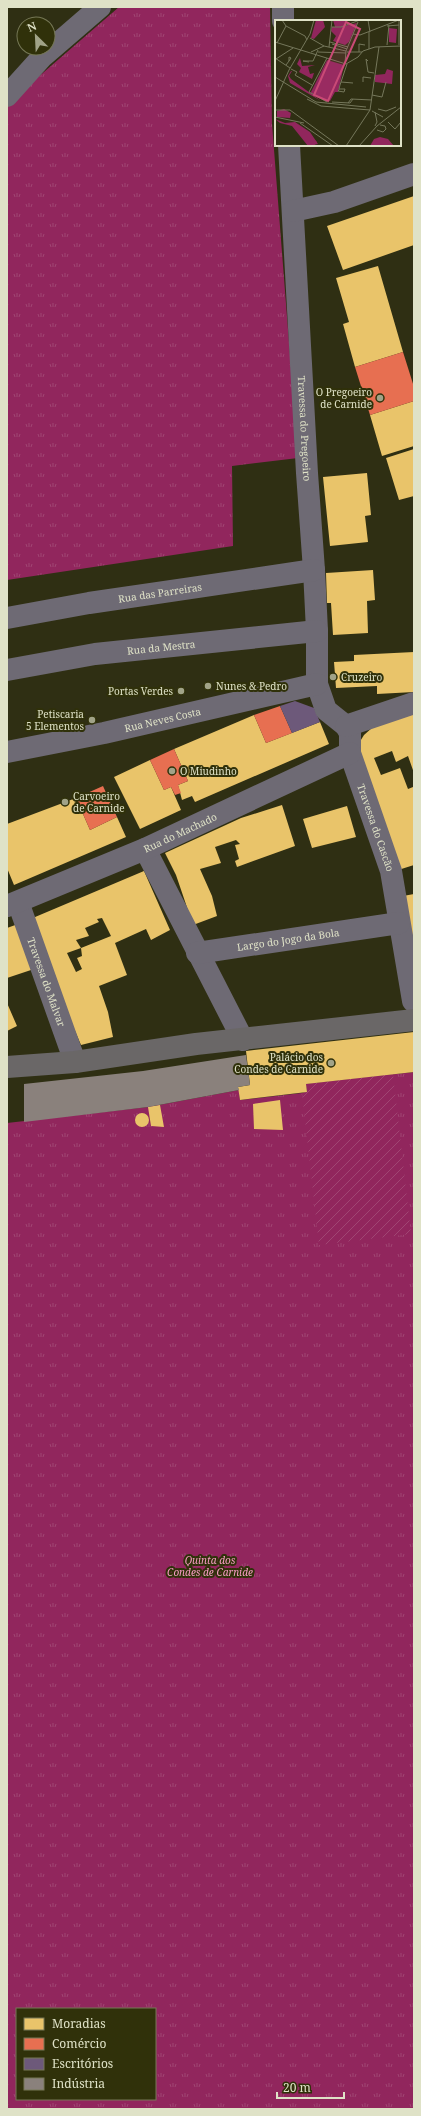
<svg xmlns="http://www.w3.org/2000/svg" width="421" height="2116" font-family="'Noto Serif',serif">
	<defs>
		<pattern id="grass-tufts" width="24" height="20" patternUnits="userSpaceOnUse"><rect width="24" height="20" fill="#91265d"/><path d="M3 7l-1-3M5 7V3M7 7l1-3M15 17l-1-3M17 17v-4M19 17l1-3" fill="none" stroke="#a04573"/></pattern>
		<pattern id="garden-furrows" width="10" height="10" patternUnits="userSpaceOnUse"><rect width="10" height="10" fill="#91265d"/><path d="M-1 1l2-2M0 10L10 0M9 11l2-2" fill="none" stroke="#a04573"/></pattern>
	</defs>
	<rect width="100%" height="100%" fill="#2f2f13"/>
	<path fill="url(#grass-tufts)" fill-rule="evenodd" d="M119 7H270L272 124 298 458 232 466 233 546 7 580V104Z
		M414 1072V2109H7V1123L148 1107 239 1090 240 1100 302 1093 307 1092 306 1084ZM17 2009H155V2099H17Z"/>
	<path fill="url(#garden-furrows)" d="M393 1074 411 1234 319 1245 302 1093 307 1092 306 1084Z"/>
	<path fill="#e9c46a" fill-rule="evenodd" d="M414 196V245L343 270 327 226Z
		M378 266 403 352 355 367 343 324 349 322 336 278Z
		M414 401V446L382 456 370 415Z
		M414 449V496L399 500 386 458Z
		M367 473 371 515 365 516 368 542 330 546 323 477Z
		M373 570 375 600 367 601 368 633 333 635 331 603H327L326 573Z
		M414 652V692L377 694V686L336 688 334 662 354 661V655Z
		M414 712V773L408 756 396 762 392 751 374 758 381 775 400 768 408 789 413 787 414 789V865L395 871 364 773 359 743 364 735 373 727Z
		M254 715 266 743 320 722 329 744 195 802 192 796 182 800 178 785 188 781 174 749Z
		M150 760 164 790 171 787 181 810 140 829 114 777Z
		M76 798 90 830 117 817 126 837 14 885 7 868V824Z
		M282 805 295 846 237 867 235 861 239 859 235 845 240 844 236 840 215 847 221 863 200 869 212 896 217 916 193 925 176 875 165 853 241 818Z
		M347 806 356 837 312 848 303 819Z
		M144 871 170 930 151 940 146 929 115 943 127 975 99 986 108 1012 113 1037 81 1045 28 920ZM102 918 111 936 81 948 82 956 77 958 82 969 76 972 67 953 81 948 76 940 89 936 85 928 99 922 97 919Z
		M414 894V952L403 896Z
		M18 924 34 969 7 978V928Z
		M7 1003 17 1026 7 1031Z
		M414 1032V1072L306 1084 307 1092 240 1100 238 1087 250 1085 246 1051Z
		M280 1100 283 1130 254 1129 253 1104Z
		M160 1105 164 1127 151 1126 148 1107Z
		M135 1120a7 7 0 1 1 14 0a7 7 0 1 1-14 0Z"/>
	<path fill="#e76f51" d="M403 352 414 387V401L370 415 355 367Z
		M280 706 292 733 266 743 254 715Z
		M174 749 188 781 178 785 181 793 175 795 171 787 164 790 150 760Z
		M103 786 117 817 90 830 76 798Z"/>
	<path fill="#6d597a" d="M295 701 314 708 320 722 292 733 280 706Z"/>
	<path fill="#8a817c" d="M246 1055 250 1085 238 1087 239 1090 148 1107 24 1122V1084L143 1071Z"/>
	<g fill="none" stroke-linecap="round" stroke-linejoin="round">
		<g stroke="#6e6a74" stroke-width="22">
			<path d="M283 21V7"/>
			<path d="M7 96 42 57 100 7"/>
			<path id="s1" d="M289 145 307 473 314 570 317 631V684L326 710 346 726 350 733V753L391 871 413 1001"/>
			<path d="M293 211 334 202 414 174"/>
			<path id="s2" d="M7 618 89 603 314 570"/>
			<path id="s3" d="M7 670 95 654 317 631"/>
			<path d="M346 726 414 703"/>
			<path id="s4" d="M7 752 104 733 317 684"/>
			<path d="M145 849 243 1040"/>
			<path id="s5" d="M18 902 75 1062"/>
			<path id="s6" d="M7 906 145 849 350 753"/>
			<path id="s7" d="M197 953 399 923"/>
		</g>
		<path stroke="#6a6767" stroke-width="22" d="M7 1067 75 1062 196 1044 414 1020"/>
	</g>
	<g fill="#a1a388" stroke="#30310a" stroke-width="1.5">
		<circle cx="380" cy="398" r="4"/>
		<circle cx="333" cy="677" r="4"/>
		<circle cx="208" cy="686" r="4"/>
		<circle cx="181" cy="691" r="4"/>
		<circle cx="92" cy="720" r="4"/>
		<circle cx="172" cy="771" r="4"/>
		<circle cx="65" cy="802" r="4"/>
		<circle cx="331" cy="1063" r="4"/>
	</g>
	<g text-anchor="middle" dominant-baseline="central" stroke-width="4" stroke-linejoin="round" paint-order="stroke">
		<g font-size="10" fill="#dfe2c7" stroke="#30310a" text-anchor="end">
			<text x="372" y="392">O Pregoeiro<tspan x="372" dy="12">de Carnide</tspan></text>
			<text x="341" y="677" text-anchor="start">Cruzeiro</text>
			<text x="216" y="686" text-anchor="start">Nunes &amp; Pedro</text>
			<text x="173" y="691">Portas Verdes</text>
			<text x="84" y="714">Petiscaria<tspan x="84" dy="12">5 Elementos</tspan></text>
			<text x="180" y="771" text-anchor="start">O Miudinho</text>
			<text x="73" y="796" text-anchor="start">Carvoeiro<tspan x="73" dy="12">de Carnide</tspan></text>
			<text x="323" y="1057">Palácio dos<tspan x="323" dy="12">Condes de Carnide</tspan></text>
		</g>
		<g font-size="10" fill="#dfe2c7" stroke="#30310a">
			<text stroke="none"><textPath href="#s1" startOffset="284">Travessa do Pregoeiro</textPath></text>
			<text stroke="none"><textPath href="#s2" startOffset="155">Rua das Parreiras</textPath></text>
			<text stroke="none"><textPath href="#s3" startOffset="156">Rua da Mestra</textPath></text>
			<text stroke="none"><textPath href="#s4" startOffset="159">Rua Neves Costa</textPath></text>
			<text stroke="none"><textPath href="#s1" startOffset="700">Travessa do Cascão</textPath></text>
			<text stroke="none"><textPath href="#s6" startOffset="188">Rua do Machado</textPath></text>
			<text stroke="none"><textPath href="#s7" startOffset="92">Largo do Jogo da Bola</textPath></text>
			<text stroke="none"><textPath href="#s5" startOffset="85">Travessa do Malvar</textPath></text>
		</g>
		<g font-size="10" font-style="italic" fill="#f99dc6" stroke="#30310a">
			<text x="210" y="1560">Quinta dos<tspan x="210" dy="12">Condes de Carnide</tspan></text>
		</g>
	</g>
	<g transform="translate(275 20)">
		<rect width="126" height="126" fill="#2f2f13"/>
		<path d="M41 0H48L50 7 39 19 36 18ZM58 0H71L69 6 82 3 74 22 70 25 58 21 61 16 56 11 57 7H60ZM114 8 122 9 121 23 114 22ZM25 38 27 46 40 45 33 47 35 54 39 53 37 59 24 52 26 48 22 44ZM52 40 69 45 63 72H60L55 81 35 74ZM112 49 118 51 117 64 100 62V55L110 54ZM16 51H17L20 52 17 51 14 56 16 59 46 81 15 63 13 56ZM0 99 10 103 20 102 35 112 43 124 33 126 17 106 5 103Z" fill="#91265d"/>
		<path d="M9 89 16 93 15 98 2 97V91ZM26 107 42 122 39 126 23 111 22 109Z" fill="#91265d"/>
		<path d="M105 117 113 119 119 126H95L99 119Z" fill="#91265d"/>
		<path fill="none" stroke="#75775b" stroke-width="1" d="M7 0 11 6 30 16 32 20M93 0 95 12M112 6 124 5M57 7H66L85 0M78 14 85 15 124 0M35 18 49 26 71 31M0 22 71 44 83 37 88 31 100 27 126 26M55 22 73 27M2 23 11 6M57 24 72 29M112 25 114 5M124 25V0M54 27 57 0M94 29V12M36 32 49 26M43 32 71 33M72 32H87M84 32V24L90 25M0 38 15 48M52 38 34 72 52 82M1 39 18 28M93 41 91 39 93 52 99 53M34 42 28 41H38L43 30M70 43 71 31 83 2M11 45 14 41 16 38 14 37V41M16 49 22 52 20 55 37 65M0 57 41 82 91 87M66 62 78 63M88 62V57L96 58M64 69H70L69 72 63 71 64 70V69L65 65 72 44M97 75 107 77 111 62M32 79 46 86 95 90M0 81 14 50 35 14 39 0M57 82 75 83 78 79M73 83 76 79 97 80M103 89 111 91 121 87M0 90H15L64 126M97 91 108 97M0 97 29 103M113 102 120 109 126 102M25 103 58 126M100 106 102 102 100 92M102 110 108 112 111 109 110 106 105 105M71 126 95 90 104 27M84 126 102 106 126 87"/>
		<path fill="#c94a76" fill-opacity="0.15" stroke="#c94a76" stroke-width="2" d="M71 2 85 9 53 81 39 75Z"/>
		<rect width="126" height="126" fill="none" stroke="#dfe2c7" stroke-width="2"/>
	</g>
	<rect width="421" height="2116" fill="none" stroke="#dfe2c7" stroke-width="16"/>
	<rect x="16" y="2008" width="140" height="92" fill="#30310a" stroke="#767856"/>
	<rect x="24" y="2018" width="20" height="12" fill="#e9c46a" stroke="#767856"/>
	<text x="52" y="2028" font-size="12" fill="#dfe2c7">Moradias</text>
	<rect x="24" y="2038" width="20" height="12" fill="#e76f51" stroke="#767856"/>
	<text x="52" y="2048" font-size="12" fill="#dfe2c7">Comércio</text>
	<rect x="24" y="2058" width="20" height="12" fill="#6d597a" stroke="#767856"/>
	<text x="52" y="2068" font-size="12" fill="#dfe2c7">Escritórios</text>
	<rect x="24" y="2078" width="20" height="12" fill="#8a817c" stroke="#767856"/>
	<text x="52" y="2088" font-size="12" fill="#dfe2c7">Indústria</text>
	<g transform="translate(36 36) rotate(336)"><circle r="19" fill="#30310a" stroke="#767856"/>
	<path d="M0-3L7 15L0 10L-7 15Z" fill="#a1a388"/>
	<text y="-6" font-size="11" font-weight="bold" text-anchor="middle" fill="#dfe2c7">N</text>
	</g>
	<path d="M277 2092v6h67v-6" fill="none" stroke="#dfe2c7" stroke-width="2"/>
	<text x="283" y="2092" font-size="12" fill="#dfe2c7" stroke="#30310a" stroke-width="3" paint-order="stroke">20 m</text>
</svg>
